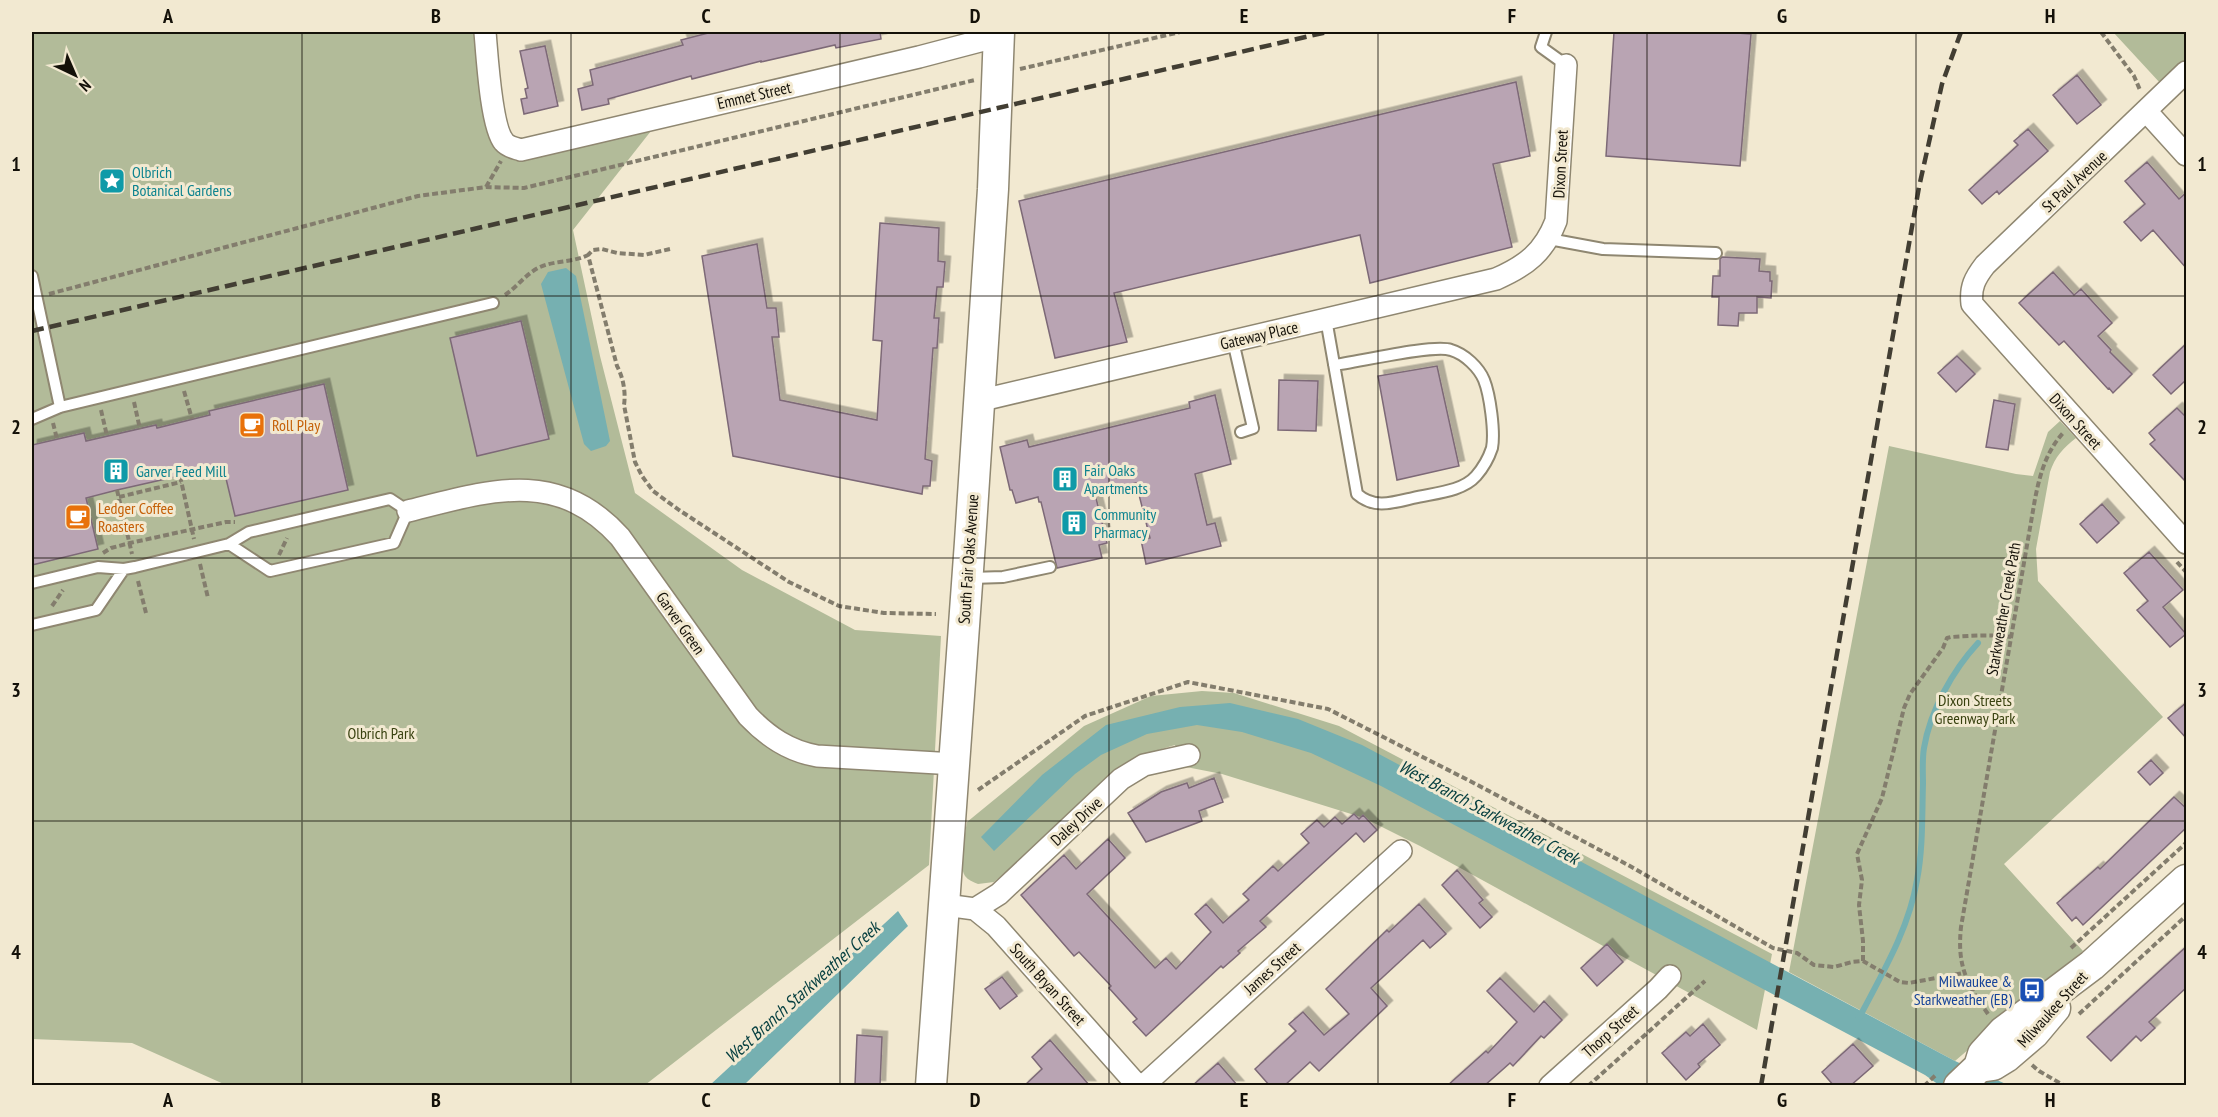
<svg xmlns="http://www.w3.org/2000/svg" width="2218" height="1117" font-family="'PT Sans Narrow',sans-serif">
	<defs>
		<filter id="shadow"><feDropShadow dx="5.5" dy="-5.5" stdDeviation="0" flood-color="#0004"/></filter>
	</defs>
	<rect width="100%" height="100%" fill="#f2e9d1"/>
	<path fill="#b2bb99" d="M32 32H485L509 146 662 117 573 230 600 356 635 493 742 570 855 630 941 636 929 865 645 1085H226L132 1043 32 1039Z
		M2113 32H2186V59L2161 84Z
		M2060 421 2076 438C2063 448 2055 457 2050 472L2036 549 2038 581 2163 717 2004 864 2083 951 1955 1061 1789 972 1889 446 2016 474 2033 476 2048 432Z
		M1202 691 1234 693 1339 726 1772 954 1757 1030 1420 846 1364 818 1222 774 1181 766 1175 745 1155 751 1132 762 994 882 978 884C973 882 968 880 965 876 958 866 965 834 967 822L1084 726 1151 696Z"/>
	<path fill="#76b0b1" d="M566 268 576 276 610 441 606 446 591 451 584 444 541 284 548 272Z
		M1230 703 1298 719 1362 745 1955 1061 2008 1085H1939L1925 1075 1381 786 1311 753 1242 732 1197 725 1147 734 1101 755 1075 774 994 851 981 837 1042 775 1106 725 1180 707Z
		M898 911 908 926 744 1085H710Z"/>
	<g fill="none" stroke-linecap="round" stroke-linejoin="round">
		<path stroke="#76b0b1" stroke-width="6" d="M1859 1018C1882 974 1909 929 1917 880 1923 849 1922 816 1923 784 1923 772 1922 760 1924 748 1930 711 1953 670 1978 643"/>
	</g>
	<path fill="#b9a4b3" stroke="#7d6977" stroke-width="1.5" filter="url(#shadow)" d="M712 32H880L881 39 836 48 835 45 761 62V61L692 79 691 76 608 99 609 104 582 110 578 89 593 85 590 70 683 45 681 40Z
		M1614 32H1722L1751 34 1740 166 1606 156Z
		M545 46 558 106 524 114 521 99 527 98 525 89 528 88 520 51Z
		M2077 75 2101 105 2077 124 2053 95Z
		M1516 82 1530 156 1493 164 1512 247 1370 283 1360 235 1114 293 1127 342 1055 358 1019 201Z
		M2028 129 2048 151 1999 194 1997 191 1982 204 1969 190 2018 145 2014 141Z
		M2147 162 2179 199 2187 192V269L2153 230 2141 241 2124 222 2145 204 2125 181Z
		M880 223 939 228 938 261 945 262 943 287H937L934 318H939L937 348H933L925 459 932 461 930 486H923L922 494 733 456 702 256 757 244 767 308H776L779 337H772L780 400 877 420 882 341 873 340Z
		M1722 257 1760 259 1759 271 1770 272V281H1772L1771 298 1757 297V313H1739L1738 326 1718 325 1719 297H1712L1713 276H1720V259Z
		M2053 272 2074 295 2081 289 2112 323 2098 336 2111 350 2110 352 2132 374 2113 393 2109 388 2108 389 2064 341 2059 345 2019 303Z
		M521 321 549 439 477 456 450 338Z
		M2187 343V379L2171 394 2153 375Z
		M1957 356 1975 374 1956 392 1938 373Z
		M1437 366 1459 466 1397 480 1378 376Z
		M1279 380 1318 381 1316 431 1278 430Z
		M324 384 348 490 235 516 223 466 117 490 86 498 98 549 32 565V445L84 433 86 441 156 425 157 428 210 415 209 411Z
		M1215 395 1231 464 1195 474 1207 525 1215 523 1221 546 1146 564 1141 540 1150 538 1136 483 1095 494 1107 543 1099 545 1102 558 1057 568 1041 502H1039L1038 497 1016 503 1012 490H1010L1000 447 1027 440 1029 447 1190 408 1189 402Z
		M1994 400 2015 404 2008 450 1986 447Z
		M2177 408 2187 418V483L2150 444 2155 440 2149 433Z
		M2102 504 2119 523 2097 543 2080 524Z
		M2149 552 2183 590 2163 607 2186 634 2170 647 2137 610 2148 601 2124 573Z
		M2187 702V739L2168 718Z
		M2151 760 2163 773 2150 785 2138 772Z
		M1214 778 1223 802 1199 811 1202 821 1146 842 1128 813 1161 792 1187 783 1189 788Z
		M2174 797 2187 809V827L2083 925 2076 917 2072 921 2057 903 2098 867 2100 869Z
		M1354 814 1359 819 1363 815 1377 830 1364 842 1356 833 1260 921 1266 927 1238 951 1240 953 1223 968 1221 966 1146 1036 1133 1022 1137 1019 1109 988 1111 986 1079 952 1074 956 1021 895 1064 855 1076 869 1108 839 1125 858 1087 894 1155 968 1166 958 1176 969 1211 932 1195 914 1206 904 1223 923 1249 900 1243 894 1273 866 1278 871 1309 843 1301 834 1317 820 1324 827 1335 817 1342 824Z
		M1457 870 1483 900 1479 903 1492 917 1480 928 1442 885Z
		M1419 904 1446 934 1430 948 1423 940 1371 988 1387 1006 1319 1071 1310 1062 1284 1086H1270L1255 1069 1296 1031 1289 1024 1303 1012 1324 1035 1349 1014 1326 989 1387 930 1389 932Z
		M1607 944 1623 962 1597 986 1581 968Z
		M2187 946V987L2149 1022 2155 1028 2141 1041 2136 1036 2111 1061 2087 1037Z
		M1002 977 1017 996 1000 1009 985 989Z
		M1500 978 1534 1012 1544 1001 1562 1020 1544 1038 1541 1036 1513 1066 1510 1063 1484 1086H1447L1486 1051 1488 1053 1517 1022 1487 991Z
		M1703 1024 1720 1045 1698 1064 1700 1067 1686 1080 1662 1053 1686 1032 1690 1036Z
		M857 1035 882 1037 880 1086 855 1085Z
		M1050 1040 1090 1086H1024L1042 1069 1032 1057Z
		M1853 1044 1873 1066 1850 1086H1834L1822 1072Z
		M1218 1063 1238 1086H1192Z"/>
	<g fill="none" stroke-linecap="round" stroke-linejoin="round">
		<defs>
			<path id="lane" d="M1546 32 1541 47 1566 65
				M1549 239 1603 249 1716 253
				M32 276 60 407
				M1326 319 1357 494C1374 509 1392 503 1413 498 1433 493 1462 492 1476 476 1483 468 1489 457 1492 448 1495 432 1490 395 1484 380 1479 368 1465 354 1451 350 1433 344 1358 362 1334 365
				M1233 341 1253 428 1241 432
				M32 419 60 407 493 303
				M971 578 1003 577 1050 567
				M32 583 98 567 124 569 135 567 229 544 249 532 390 499 408 511 394 543 270 571 229 544
				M32 625 96 610 124 569"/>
			<path id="street" d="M485 32C487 54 491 127 504 142 508 147 515 148 521 150L919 57 999 36
				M2186 72 1985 265C1975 278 1970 287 1972 304L2186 543
				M2147 112 2186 155
				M978 401 1496 279C1526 266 1544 252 1556 221L1566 65
				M408 511C488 491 557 467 620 537L748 716C768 737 789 751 817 756L955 764
				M945 905 975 909 996 926 1138 1086
				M975 909 999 894 1121 779 1144 765 1189 755
				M1143 1086 1401 851
				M1550 1086 1658 989 1670 976"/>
			<path id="secondary" d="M1979 1067 1983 1054 2003 1032 2092 965 2186 880
				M931 1086 970 542 993 189 999 32
				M1959 1086 1979 1067 1993 1065 2006 1057 2034 1033 2055 1008"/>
		</defs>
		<use href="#lane" stroke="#8f8771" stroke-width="14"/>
		<use href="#street" stroke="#8f8771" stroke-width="24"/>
		<use href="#secondary" stroke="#8f8771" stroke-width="33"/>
		<path stroke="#837d6d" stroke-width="4" stroke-dasharray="6 3" stroke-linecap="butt" d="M2101 32 2134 76 2140 90
			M1020 69 1180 32
			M486 187 501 161
			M670 249 644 255 617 253 602 249 593 250 588 255 617 366C623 377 626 392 624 405L635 462 642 476 653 491 679 510 789 582 839 606 884 613 936 614
			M49 294 418 196 486 187 524 188 975 80
			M505 295C517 287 525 275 538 268 554 260 572 263 588 255
			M184 391 192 419
			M134 402 140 429
			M101 410 107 436
			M53 423 57 439
			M180 476 194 539
			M117 490 132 554
			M119 497 181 482
			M103 553 111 548 130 543 226 522H235
			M279 555 287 538
			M2177 562 2186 572
			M200 564 208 598
			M138 581 146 613
			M52 606 63 590
			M978 790 1085 716 1188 682 1328 709 1470 781 1628 865 1773 948 1797 953 1814 965 1834 967 1852 962 1863 961 1900 982 1909 983 1963 973
			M2071 948 2186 843
			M1863 961V941L1859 905 1862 880 1857 854 1882 798 1904 708 1910 694 1943 648 1947 638 1951 637C1971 636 1991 634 2011 637
			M1988 1014C1966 983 1957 965 1961 927L2035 499C2040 474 2046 452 2063 433
			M2079 1014 2186 916
			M2032 1065 2039 1071 2065 1086
			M1588 1086 1705 981
			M1924 1086 1937 1074"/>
		<use href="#lane" stroke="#fff" stroke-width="10"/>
		<use href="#street" stroke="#fff" stroke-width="21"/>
		<use href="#secondary" stroke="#fff" stroke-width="30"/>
		<path stroke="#423e33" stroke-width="4.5" stroke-dasharray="12 6" stroke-linecap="butt" d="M32 331 1327 32
			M1761 1086 1919 187 1942 84 1961 32"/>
	</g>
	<path fill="none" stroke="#141109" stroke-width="1.5" stroke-opacity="0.55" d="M302 32V1086M571 32V1086M840 32V1086M1109 32V1086M1378 32V1086M1647 32V1086M1916 32V1086M32 296H2186M32 558H2186M32 821H2186"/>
	<defs>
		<symbol id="sight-square" viewBox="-11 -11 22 22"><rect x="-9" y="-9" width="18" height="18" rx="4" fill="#0f9aa8" stroke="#f2e9d1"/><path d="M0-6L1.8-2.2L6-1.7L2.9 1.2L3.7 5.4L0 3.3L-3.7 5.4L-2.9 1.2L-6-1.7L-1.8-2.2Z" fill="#fff"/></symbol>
		<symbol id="cafe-square" viewBox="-11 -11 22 22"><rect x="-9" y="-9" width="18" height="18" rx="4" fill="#e8710a" stroke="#f2e9d1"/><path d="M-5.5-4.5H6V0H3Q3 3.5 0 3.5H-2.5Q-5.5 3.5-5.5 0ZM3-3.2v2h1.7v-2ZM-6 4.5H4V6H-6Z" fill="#fff"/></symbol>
		<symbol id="building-square" viewBox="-11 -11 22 22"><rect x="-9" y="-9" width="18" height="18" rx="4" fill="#0f9aa8" stroke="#f2e9d1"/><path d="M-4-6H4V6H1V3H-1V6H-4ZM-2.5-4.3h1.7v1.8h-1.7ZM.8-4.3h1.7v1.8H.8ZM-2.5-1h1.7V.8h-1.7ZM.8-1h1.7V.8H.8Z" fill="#fff"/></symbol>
		<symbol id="bus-square" viewBox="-11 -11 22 22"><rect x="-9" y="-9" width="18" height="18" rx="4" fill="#1a4fb4" stroke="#f2e9d1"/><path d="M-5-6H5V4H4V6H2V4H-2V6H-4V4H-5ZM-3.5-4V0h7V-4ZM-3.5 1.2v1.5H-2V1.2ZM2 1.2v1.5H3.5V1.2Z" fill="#fff"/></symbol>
	</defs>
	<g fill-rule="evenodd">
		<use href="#sight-square" x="97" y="166" width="30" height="30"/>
		<use href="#cafe-square" x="237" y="410" width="30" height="30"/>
		<use href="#building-square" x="101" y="456" width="30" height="30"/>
		<use href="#building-square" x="1050" y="464" width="30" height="30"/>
		<use href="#cafe-square" x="63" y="502" width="30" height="30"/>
		<use href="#building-square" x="1059" y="508" width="30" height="30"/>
		<use href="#bus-square" x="2017" y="975" width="30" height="30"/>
	</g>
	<g text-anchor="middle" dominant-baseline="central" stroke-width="6" stroke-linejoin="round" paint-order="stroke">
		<g font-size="16" fill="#141109" stroke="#f2e9d1">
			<text transform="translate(754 95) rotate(-13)">Emmet Street</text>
			<text transform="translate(1560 164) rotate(-87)">Dixon Street</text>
			<text transform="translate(2074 181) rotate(-43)">St Paul Avenue</text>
			<text transform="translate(1259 335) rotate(-13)">Gateway Place</text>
			<text transform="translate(2076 421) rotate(48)">Dixon Street</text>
			<text transform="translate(968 559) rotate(-86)">South Fair Oaks Avenue</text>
			<text transform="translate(2003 609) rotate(-80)">Starkweather Creek Path</text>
			<text transform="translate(681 623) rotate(55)">Garver Green</text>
			<text transform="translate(1076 821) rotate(-43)">Daley Drive</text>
			<text transform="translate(1272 968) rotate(-42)">James Street</text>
			<text transform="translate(1048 984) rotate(48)">South Bryan Street</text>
			<text transform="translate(2052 1009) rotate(-48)">Milwaukee Street</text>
			<text transform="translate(1610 1031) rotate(-42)">Thorp Street</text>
		</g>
		<g font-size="16" fill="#0d838f" stroke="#f2e9d1" text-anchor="start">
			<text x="132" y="172">Olbrich<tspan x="132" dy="18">Botanical Gardens</tspan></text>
			<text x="1084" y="470">Fair Oaks<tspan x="1084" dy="18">Apartments</tspan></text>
			<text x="136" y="471">Garver Feed Mill</text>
			<text x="1094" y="514">Community<tspan x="1094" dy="18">Pharmacy</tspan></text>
		</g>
		<g font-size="16" fill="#c56008" stroke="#f2e9d1" text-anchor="start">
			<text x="272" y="425">Roll Play</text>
			<text x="98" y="508">Ledger Coffee<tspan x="98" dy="18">Roasters</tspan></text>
		</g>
		<g font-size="16" fill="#38410f" stroke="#f2e9d1">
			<text x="1975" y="700">Dixon Streets<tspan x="1975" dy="18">Greenway Park</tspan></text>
			<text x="381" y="733">Olbrich Park</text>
		</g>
		<g font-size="16" fill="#164399" stroke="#f2e9d1" text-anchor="end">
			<text x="2012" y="981">Milwaukee &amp;<tspan x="2012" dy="18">Starkweather (EB)</tspan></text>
		</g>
		<g font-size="18" font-style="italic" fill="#043e3f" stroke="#f2e9d1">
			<text transform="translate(1489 812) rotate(28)">West Branch Starkweather Creek</text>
			<text transform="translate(802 992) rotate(-42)">West Branch Starkweather Creek</text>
		</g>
	</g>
	<rect width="2218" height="1117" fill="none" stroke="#f2e9d1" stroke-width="66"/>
	<g transform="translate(75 75) rotate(136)" stroke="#f2e9d1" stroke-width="4.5" paint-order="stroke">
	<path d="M0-4.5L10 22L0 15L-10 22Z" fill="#141109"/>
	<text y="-9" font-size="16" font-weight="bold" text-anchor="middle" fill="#141109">N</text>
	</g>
	<rect x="33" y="33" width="2152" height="1051" fill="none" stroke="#141109" stroke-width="2"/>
	<g font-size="20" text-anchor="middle" font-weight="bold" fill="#141109">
		<text x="168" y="23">A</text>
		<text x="436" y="23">B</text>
		<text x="706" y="23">C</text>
		<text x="975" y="23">D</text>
		<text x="1244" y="23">E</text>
		<text x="1512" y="23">F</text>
		<text x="1782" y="23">G</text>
		<text x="2050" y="23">H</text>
		<text x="16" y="171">1</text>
		<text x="2202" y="171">1</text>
		<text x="16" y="434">2</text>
		<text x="2202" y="434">2</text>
		<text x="16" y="697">3</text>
		<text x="2202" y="697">3</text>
		<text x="16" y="959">4</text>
		<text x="2202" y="959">4</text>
		<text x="168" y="1107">A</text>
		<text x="436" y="1107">B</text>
		<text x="706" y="1107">C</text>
		<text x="975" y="1107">D</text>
		<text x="1244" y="1107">E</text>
		<text x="1512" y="1107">F</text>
		<text x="1782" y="1107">G</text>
		<text x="2050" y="1107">H</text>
	</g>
</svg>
